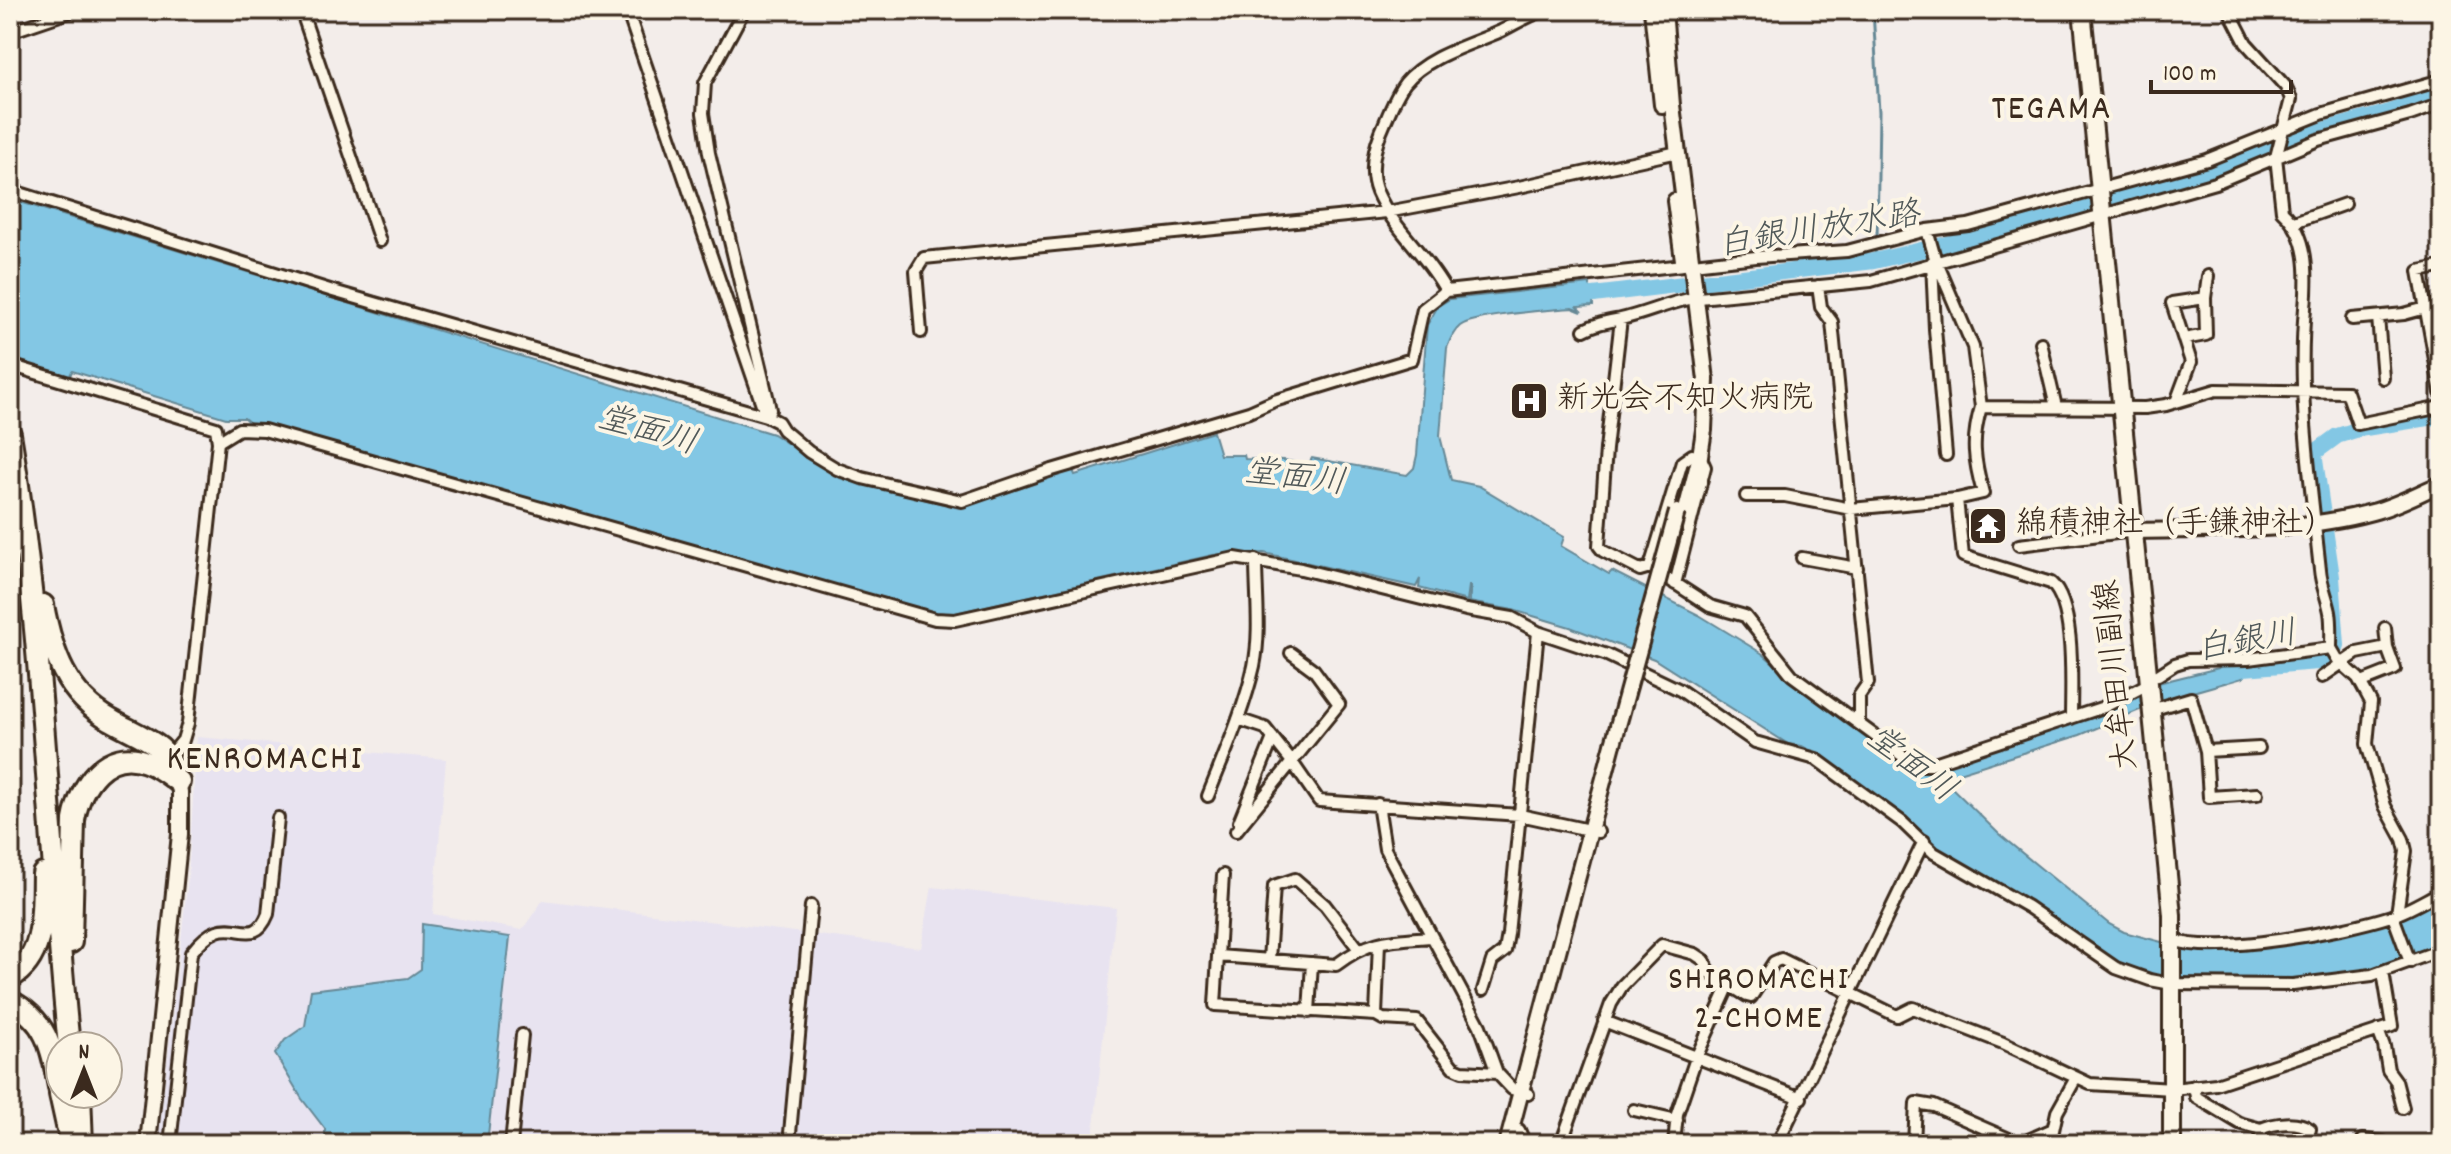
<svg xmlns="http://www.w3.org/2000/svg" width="2451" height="1154" font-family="Dekko,'Klee One',sans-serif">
	<rect width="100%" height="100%" fill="#f3edea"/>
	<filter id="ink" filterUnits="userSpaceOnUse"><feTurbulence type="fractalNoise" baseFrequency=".0125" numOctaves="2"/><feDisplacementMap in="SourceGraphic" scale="16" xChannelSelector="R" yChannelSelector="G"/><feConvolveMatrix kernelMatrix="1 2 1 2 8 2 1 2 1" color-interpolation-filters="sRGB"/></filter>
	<g filter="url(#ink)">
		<path fill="#e8e3f0" d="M197 737 446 759 433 914 522 930 543 900 921 948 932 887 1116 908 1094 1128 1095 1144H158L188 878Z"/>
		<path fill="#83c7e4" stroke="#668895" stroke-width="2" d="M17 201 773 434 840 478 959 508 1043 481 1044 477 1072 468 1075 475 1213 432 1220 455H1244L1245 459 1284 460 1308 465 1312 458 1407 475 1414 468 1417 455 1427 325 1438 306 1450 299 1590 284V290H1596L1597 301 1593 302V306L1577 307 1582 312 1572 308C1550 310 1474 315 1460 326 1453 332 1450 339 1447 348L1440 436 1451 480 1479 486 1564 537 1561 546 1609 574 1612 571 1699 615 1763 654 1797 684 1918 772 2137 694 2158 683 2239 663 2244 676 2242 678 2161 701 2080 735 1949 776 1947 783 2000 835 2109 924 2124 932 2184 948 2216 950 2362 927 2441 897V944L2365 973 2301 981 2298 979C2238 979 2174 987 2117 963L1934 849 1918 831 1816 754 1802 746 1788 744 1654 659 1570 627 1513 610 1469 602 1471 586H1469L1467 601 1419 588 1420 579 1416 587 1264 553C1249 554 1231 553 1213 555L942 616 250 423 244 418H226L72 371 69 378 10 361V219Z
			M422 924 510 937 487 1144H325V1129L302 1099 275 1054 285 1040 305 1026 311 990 408 978 421 969Z"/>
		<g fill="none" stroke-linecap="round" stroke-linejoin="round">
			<path stroke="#668895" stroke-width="3" d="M1873 10 1879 112 1877 240 1874 261"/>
			<path stroke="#83c7e4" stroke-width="16" d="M1577 297 1874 261 1947 244 2064 216 2133 194 2209 174 2320 131 2383 114 2441 94
				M2225 674 2244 668 2331 661 2337 645 2332 577 2314 453 2337 436 2359 429 2441 416"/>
			<defs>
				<path id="minor" d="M301 10 380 241
					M627 10 766 416
					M744 10 705 83 703 113 709 153 768 400 770 410 767 415
					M10 32 75 10
					M10 190 333 291 766 416 778 422 783 430 809 452 837 469 862 478 962 501 1052 470 1249 412 1274 401 1412 359 1423 309 1446 291 1756 257 1847 251 1927 230 1968 225 2207 160 2321 114 2441 80
					M2294 222 2345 204
					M1927 230 1935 258 1973 347 1981 407 2145 408 2166 405 2216 390 2347 392 2358 424 2441 407
					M1932 262 1935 329 1946 455
					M2441 270 2440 267 2419 271 2441 393
					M1818 286 1821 307 1832 322 1868 683 1859 696V724
					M1446 291C1427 255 1393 229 1377 192 1369 172 1373 152 1381 132 1388 116 1394 98 1405 83 1427 56 1470 45 1501 31 1515 24 1529 15 1545 10
					M2378 317 2383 378
					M1621 319 1606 449 1599 546 1603 551 1640 570 1650 567 1710 606 1745 616 1792 675 1915 765H1928L2104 707 2148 684
					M2352 319 2404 314 2426 308
					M1584 330C1598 323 1606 322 1621 319 1644 314 1665 304 1689 299L1871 281 2215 183 2318 140 2410 115 2441 104
					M921 332 916 271 924 258 1387 212 1519 187 1678 152
					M2184 339 2206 335 2205 298 2208 276
					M2041 343 2056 407
					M10 365 216 428 218 442 188 723 183 740 169 757
					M2176 402 2191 362 2172 303 2205 298
					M1981 407C1971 440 1974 460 1983 493L1957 499 1963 556 2051 583C2076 605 2071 686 2071 718
					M218 442 239 429 264 430 935 619 955 620 1235 558 1301 569 1466 610 1512 618 1538 632 1607 655 1680 690 1755 742 1816 759 1902 822 1934 853 2028 907 2116 968 2150 980 2172 984 2293 985 2372 975 2441 950
					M1746 496H1785L1851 509 1957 499
					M2019 545 2133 531
					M1802 558 1857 568
					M1650 567 1682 462 1692 455
					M1675 584 1705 467 1700 456
					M2331 648 2338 660 2358 678 2371 702 2367 744 2385 806 2403 839 2406 851 2397 914
					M2147 676 2158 675 2175 664 2188 660 2248 659 2331 648C2331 636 2332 624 2330 612 2327 597 2321 584 2320 570 2311 484 2297 394 2305 308 2308 274 2309 235 2282 211L2276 157 2291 99 2286 87 2246 43 2229 10
					M2322 677 2357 653 2387 647
					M2362 682 2395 669 2387 647 2385 628
					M2151 710 2191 698 2206 751 2209 797 2257 794
					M1238 719 1265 728 1292 762 1319 801 1520 815 1598 832
					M2206 751 2259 748
					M1208 796C1225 753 1244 710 1254 666 1261 632 1256 595 1256 560
					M1378 804 1385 849 1480 1026 1497 1073 1512 1089 1528 1094
					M1239 822 1273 738
					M1236 831 1339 704 1314 670 1291 653
					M1223 875 1215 1005 1376 1015 1383 1019 1417 1021 1453 1067 1462 1071 1497 1073
					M2393 916 2410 962
					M2173 940C2216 956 2345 931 2391 916 2408 911 2425 900 2441 892
					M1218 956 1336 965C1370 939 1390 940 1432 937
					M1269 960 1274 886 1295 879 1325 905 1358 948
					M1483 990 1492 961 1505 951 1508 934 1538 632
					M1309 1012 1312 963
					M1376 1015 1379 943
					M1604 1021 1801 1098
					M2378 1030 2384 1046 2388 1070 2396 1081 2403 1108
					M2194 1086 2196 1097 2239 1123 2261 1129C2274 1123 2298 1120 2310 1129L2307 1144
					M1634 1110 1677 1120
					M1511 1129 1519 1130 1525 1144
					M2261 1129V1144
					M2363 1140 2383 1142V1144
					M170 1144 191 953C198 944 206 935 217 931 239 923 255 946 268 914L278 818
					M511 1144 522 1035
					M789 1144 811 906
					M1561 1144 1611 1004 1622 986 1662 945 1695 954 1704 960 1710 973 1747 996 1751 997 1774 962 1781 959 1897 1016 1913 1008 2003 1043 2090 1084 2173 1089 2216 1084 2392 1026 2383 972
					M1674 1144 1677 1114 1696 1058 1729 985
					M1777 1144 1924 841
					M1914 1144 1916 1103 1934 1106 2016 1142 2026 1141 2053 1129
					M2050 1144 2057 1112 2076 1078"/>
				<path id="tertiary" d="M1652 10 1662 105
					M1664 10 1672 105 1706 380 1704 430 1700 456 1685 514
					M1675 201 1683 260
					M148 1144 180 834V792L177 776
					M1507 1144 1613 744"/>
				<path id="secondary" d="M2133 531C2212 529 2295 533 2372 512 2396 506 2419 493 2441 484"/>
				<path id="primary" d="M2082 10 2172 915V1144"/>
				<path id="motorway" d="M10 434C44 636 48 842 69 1046
					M43 605C52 653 66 695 111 720 128 730 145 736 160 748L169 757 159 768
					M71 942 74 820C80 786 106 746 146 762 158 766 168 774 179 782
					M10 978C46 957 42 912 43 874
					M10 1001C50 1022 52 1052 60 1092
					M60 1094 71 1144
					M80 1094 82 1144"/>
			</defs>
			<use href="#minor" stroke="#3b2a1e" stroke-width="16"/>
			<use href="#tertiary" stroke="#3b2a1e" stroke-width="20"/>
			<use href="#secondary" stroke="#3b2a1e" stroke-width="20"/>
			<use href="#primary" stroke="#3b2a1e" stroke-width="22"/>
			<use href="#motorway" stroke="#3b2a1e" stroke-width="26"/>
			<use href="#minor" stroke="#fcf5e5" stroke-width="10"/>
			<use href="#tertiary" stroke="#fcf5e5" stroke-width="14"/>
			<use href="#secondary" stroke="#fcf5e5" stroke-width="14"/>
			<use href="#primary" stroke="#fcf5e5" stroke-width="16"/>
			<use href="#motorway" stroke="#fcf5e5" stroke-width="20"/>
			<defs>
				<path id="tertiary-bridge" d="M1613 744 1677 512"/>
			</defs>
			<use href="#tertiary-bridge" stroke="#3b2a1e" stroke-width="20" stroke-linecap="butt"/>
			<use href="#tertiary-bridge" stroke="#fcf5e5" stroke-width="14"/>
		</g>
	</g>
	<defs>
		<symbol id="hospital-square" viewBox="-11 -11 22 22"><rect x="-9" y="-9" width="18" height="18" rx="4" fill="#3b2a1e" stroke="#fcf5e5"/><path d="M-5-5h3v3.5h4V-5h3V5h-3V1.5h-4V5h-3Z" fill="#fff"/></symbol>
		<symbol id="temple-square" viewBox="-11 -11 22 22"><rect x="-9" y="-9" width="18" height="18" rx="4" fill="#3b2a1e" stroke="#fcf5e5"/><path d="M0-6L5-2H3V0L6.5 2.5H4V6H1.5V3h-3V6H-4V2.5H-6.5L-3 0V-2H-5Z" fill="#fff"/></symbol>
	</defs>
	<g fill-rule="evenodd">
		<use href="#hospital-square" x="1507" y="379" width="44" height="44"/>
		<use href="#temple-square" x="1966" y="504" width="44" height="44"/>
	</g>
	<g text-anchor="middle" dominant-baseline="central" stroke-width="8" stroke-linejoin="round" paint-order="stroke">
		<g font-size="32" fill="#3b2a1e" stroke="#fcf5e5" text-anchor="start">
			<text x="1557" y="401">新光会不知火病院</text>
			<text x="2016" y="526">綿積神社（手鎌神社）</text>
		</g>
		<g font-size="32" fill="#3b2a1e" stroke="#fcf5e5">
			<text transform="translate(2119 675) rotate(-96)">大牟田川副線</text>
		</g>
		<g font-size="34" font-style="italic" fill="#515959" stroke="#fcf5e5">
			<text transform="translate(1819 232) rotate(-9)">白銀川放水路</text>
			<text transform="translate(647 433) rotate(16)">堂面川</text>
			<text transform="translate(1295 480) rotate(7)">堂面川</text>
			<text transform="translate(2247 644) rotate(-10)">白銀川</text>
			<text transform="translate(1910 766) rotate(37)">堂面川</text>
		</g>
		<g font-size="34" letter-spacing="2" fill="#3b2a1e" stroke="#fcf5e5">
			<text x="1759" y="981">SHIROMACHI<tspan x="1759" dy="39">2-CHOME</tspan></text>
		</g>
		<g font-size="36" letter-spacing="2" fill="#3b2a1e" stroke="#fcf5e5">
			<text x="2052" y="111">TEGAMA</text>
			<text x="265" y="761">KENROMACHI</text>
		</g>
	</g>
	<rect width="2451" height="1154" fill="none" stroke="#fcf5e5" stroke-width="40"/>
	<rect x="20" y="20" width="2411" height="1114" fill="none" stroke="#3b2a1e" stroke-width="3" filter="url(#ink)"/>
	<g transform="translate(84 1070)"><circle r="38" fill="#fcf5e5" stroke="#afa495" stroke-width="2"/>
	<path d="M0-6L14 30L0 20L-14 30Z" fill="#3b2a1e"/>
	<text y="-12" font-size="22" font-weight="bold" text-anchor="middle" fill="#3b2a1e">N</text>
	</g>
	<path d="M2151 80v12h140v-12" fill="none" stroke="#3b2a1e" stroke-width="4"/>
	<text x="2163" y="80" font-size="24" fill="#3b2a1e" stroke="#fcf5e5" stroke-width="6" paint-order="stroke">100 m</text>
</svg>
